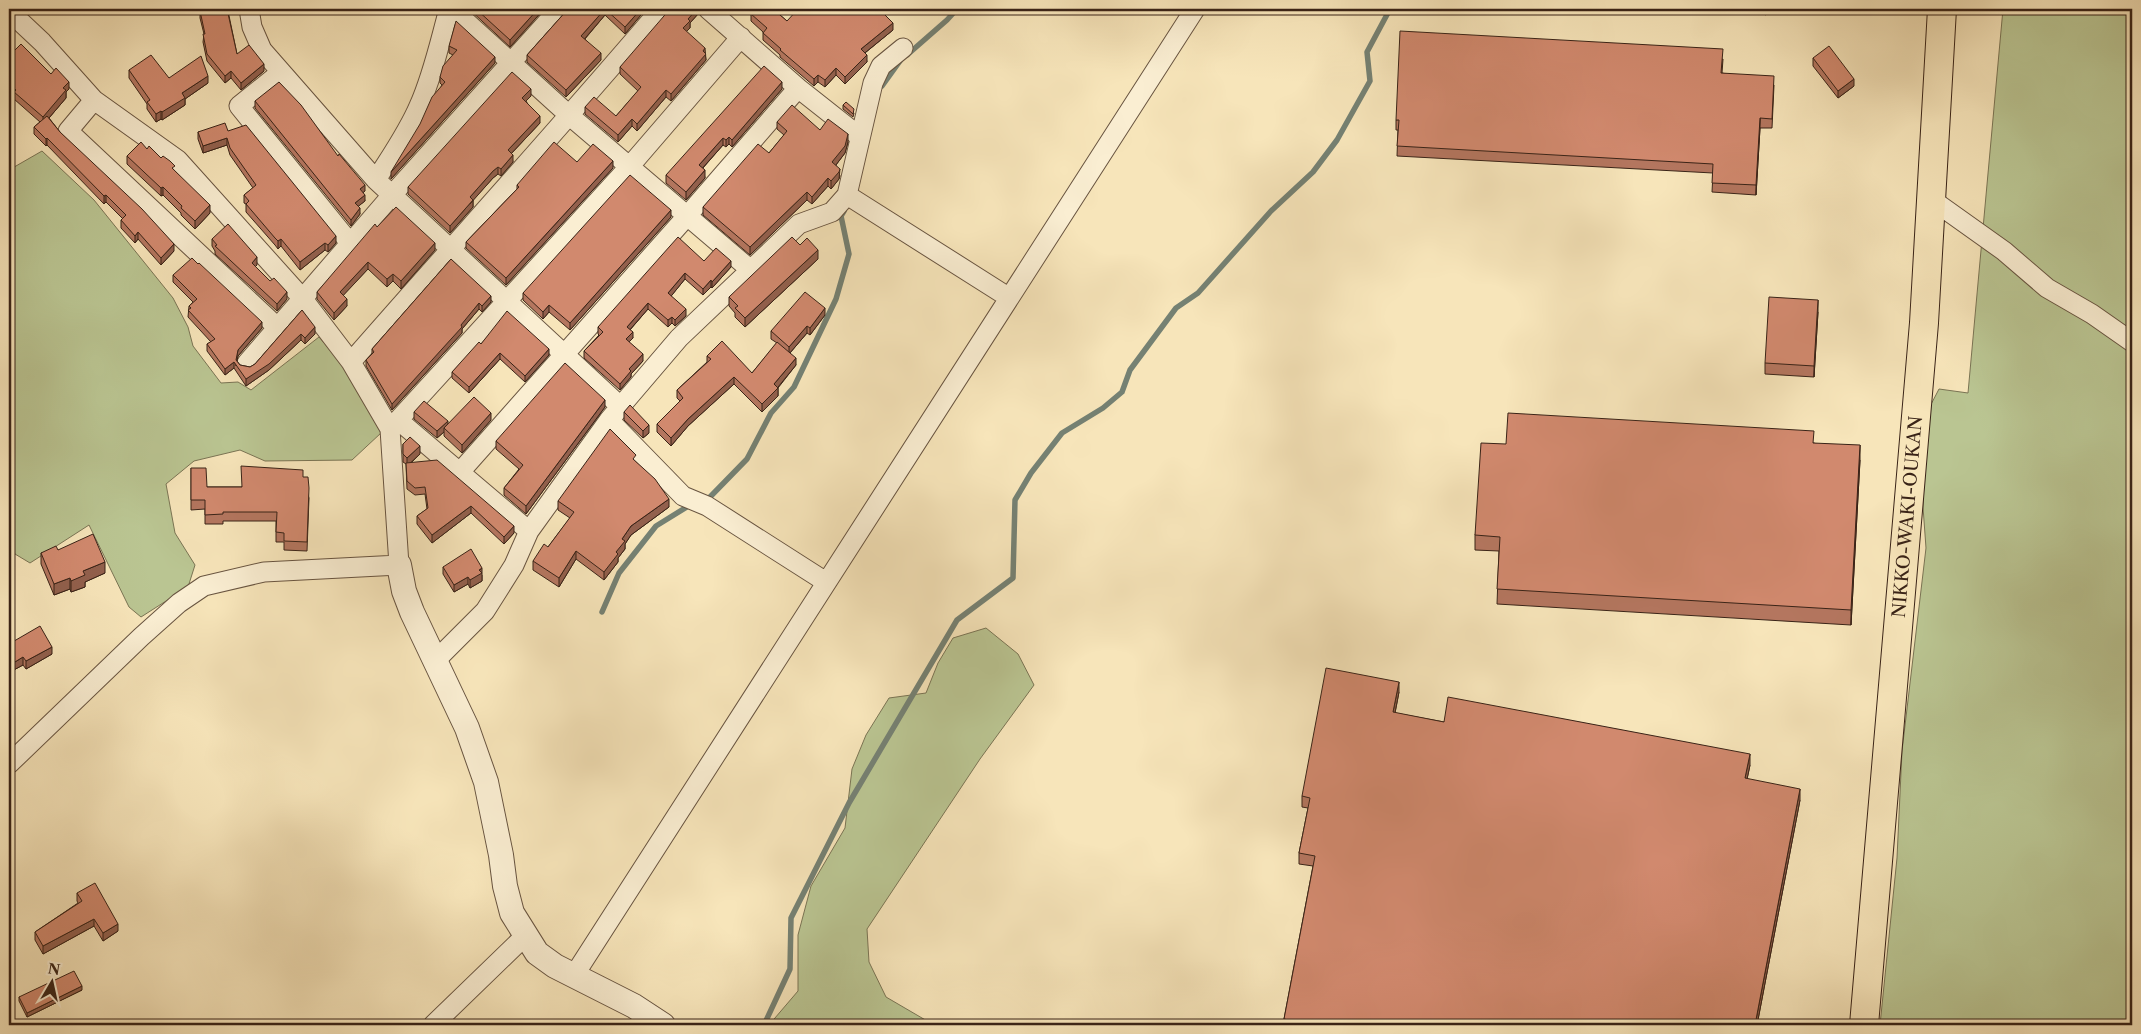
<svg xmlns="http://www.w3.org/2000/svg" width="2141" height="1034" font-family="'Libre Caslon Text',serif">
	<rect width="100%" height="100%" fill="#f7e5ba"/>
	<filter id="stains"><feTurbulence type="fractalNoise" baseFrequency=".004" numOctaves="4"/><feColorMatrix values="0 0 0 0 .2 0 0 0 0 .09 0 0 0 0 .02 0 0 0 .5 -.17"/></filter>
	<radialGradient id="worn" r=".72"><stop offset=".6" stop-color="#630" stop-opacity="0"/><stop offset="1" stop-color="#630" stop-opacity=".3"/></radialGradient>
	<path fill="#bac592" stroke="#7a7454" d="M2003 9H2132V1025H1880L1897 858 1902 751 1926 548 1923 507 1926 414 1939 389 1968 393Z
		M42 151 94 200 173 298 188 327 193 346 221 383 238 382 251 390 319 337 350 373 381 433 352 460 265 461 240 450 194 461 166 484 175 533 195 565 188 587 141 617 129 607 89 525 30 563 15 554 9 542V170Z
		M986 628 1018 654 1034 685 980 759 867 929 869 962 886 997 934 1025H769L798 991V935L811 886 845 828 852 769 866 735 889 698 926 693 938 663 953 638Z"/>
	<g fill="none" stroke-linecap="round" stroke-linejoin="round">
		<path stroke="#758173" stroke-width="5.5" d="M907 55 947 20 957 9
			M882 86 900 61
			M710 497 747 459 771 413 794 387 836 299 849 254 841 216 844 211
			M602 612 619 573 656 526 690 505
			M764 1025 790 969 791 918 849 803 957 620 1013 578 1015 500 1031 473 1062 433 1103 408 1122 392 1130 370 1176 308 1198 293 1271 211 1313 172 1337 140 1370 81 1367 52 1390 9"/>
		<defs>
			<path id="minor" d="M249 9 252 27 262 50 376 180 620 406
				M452 9 570 116 752 271
				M708 9 798 88 860 137
				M9 11 42 42 94 100 178 160 303 299 351 362 390 429 399 565 264 572 204 586 179 603 141 637 9 764
				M280 73 239 106 350 243
				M94 100 68 131 277 327
				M376 180C391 156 408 132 419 106 433 75 440 41 449 9
				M847 195 1008 297
				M1931 199 2004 251 2047 288 2092 314 2132 342
				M351 362C454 244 560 128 661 9
				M247 363 392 195 559 9
				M398 420 529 531
				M609 420 683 496 707 506 826 582
				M390 429 629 167 741 37
				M460 472 687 216 798 88
				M435 661 485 611 514 565 529 531 609 420 679 338 799 224 832 212 847 195 873 83 881 66 903 48
				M573 977 1195 9
				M433 1025 525 936"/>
			<path id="tertiary" d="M399 565 404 591 412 612 467 728 486 782 501 855 505 886 512 913 537 953 555 966 634 1006 663 1025"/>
			<g id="trunk">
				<path id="s1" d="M1864 1025 1924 323 1942 9"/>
			</g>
		</defs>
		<use href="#minor" stroke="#685440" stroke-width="21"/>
		<use href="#tertiary" stroke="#685440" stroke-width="26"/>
		<use href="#trunk" stroke="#392317" stroke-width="30"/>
		<use href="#minor" stroke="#faeed2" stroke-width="19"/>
		<use href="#tertiary" stroke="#faeed2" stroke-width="24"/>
		<use href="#trunk" stroke="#f7e5ba" stroke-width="28"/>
	</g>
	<path fill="#b4765f" stroke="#392317" d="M206 9H235L228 11 237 54 264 71 241 90 231 78 225 83 207 61 203 42 204 34 200 18V11L206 10Z
		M469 9H544L510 47Z
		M568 9H646L625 34 605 15 585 39 601 60 566 97 527 62V55Z
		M698 9V14L690 23V28L686 31 705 53 706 60 671 101 666 97 637 131 632 126 618 142 585 114V107L616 116 638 91 620 74V67Z
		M743 9H773L787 21 893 30 865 53 867 62 845 84 836 75 825 87 818 82 814 86 780 57V55L763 40V32L751 21V15Z
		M1760 9H1773L1765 15Z
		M449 46 495 63 391 179 442 85 440 83V77L453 55 449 53Z
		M9 56 51 74 69 89 66 92V98L49 118 60 132 174 251 161 265 138 239 135 243 121 228V220L123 219 106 202 104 204 47 145 46 146 34 134V127L40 122 14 99V96L9 91Z
		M1813 58 1854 86 1838 98 1813 66Z
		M1723 59 1722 73 1774 85 1772 128H1760L1756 195 1712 192 1713 173 1397 156 1398 130H1396V120Z
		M129 70 169 78 208 83 185 99V105L162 120 161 119 156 122 147 109V104L129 78Z
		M782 89 732 147 729 144 726 147 723 145 703 168 705 178 686 200 666 183V175Z
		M531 96 526 101 540 123 511 154 513 162 501 176 498 174 493 178 473 200V207L450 233 408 194V187Z
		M255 101 338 156 365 191 363 193 365 201 358 206 360 214 351 226 255 108Z
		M843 105 854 113 853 117 843 109Z
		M777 122 820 130 848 142 845 153 836 165 840 176 839 179 831 189 828 186 812 204 807 200 750 255 703 215V207L769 153 784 135 777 129Z
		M228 131 336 243 328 252 325 250 300 270 281 246 278 249 275 245 246 212V204L244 203V195L253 188 230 155 227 145 203 153 198 139V132Z
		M147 149 175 171 210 213 195 229 181 215V213L163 195 161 196 127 164V156Z
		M577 162 613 168 506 285 466 248V242L517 189V185Z
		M671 217 570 330 549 312 543 319 523 300V293Z
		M377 227 435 250 401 289 393 281 387 287 368 269 343 295 347 306 334 320 317 299V292Z
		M212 239 257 265 255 266 287 299 277 311 215 254V251L212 246Z
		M800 245 818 259 745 327 735 317V313L729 306V297Z
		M451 259 491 302 482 312 479 309 462 329V333L392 410 366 366V360L372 354V349Z
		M704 261 731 267 712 288 711 287 703 295 685 279 671 296 686 316 675 326 672 323 668 327 648 309 630 330 633 338 629 342 643 361 631 374V377L620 390 584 358V351L599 335 598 334V327Z
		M173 275 262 328 238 356 237 361 240 365 250 367 255 364 302 310 315 334 305 344 301 340 269 370 246 386 234 368 225 375 207 351V344L211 342 188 317 189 306 193 302 173 282Z
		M1818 312 1814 377 1765 374V363Z
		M825 315 810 335 807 333 790 353 796 365 778 388V396L762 412 734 384 688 426 671 446 657 432V424L680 401 677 398V390L707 362V356L752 373 777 343 771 339V331Z
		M481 344 549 355 525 382 500 359 469 393 452 378V372Z
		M605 407 526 514 504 495V488L519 469 496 449V441Z
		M414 412 448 425 491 420 462 453 444 436V432L437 438 414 419Z
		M624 412 649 433 643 438 624 420Z
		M1814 443 1860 460 1851 625 1497 604 1499 551 1475 550V535L1506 444Z
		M403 444 420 454 411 463 514 533 504 544 471 513 432 543 417 524V516L427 509 425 494 415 495 407 489 406 464 403 462Z
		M636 462 669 507 631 535 625 544V549L618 558V562L604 580 576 559 559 587 533 570V561L548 547 570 518 558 510V501Z
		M191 468 207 487H241L303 477 309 498 307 551 284 550V542H276V521H223V524H205V509L191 510Z
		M58 550 105 573 85 582V587L71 592 70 589 54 595 41 564V553Z
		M443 567 482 575V581L470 588 468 584 454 592 443 574Z
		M9 644 52 654 26 669 23 665 10 672 9 671Z
		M1399 692 1395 713 1444 722 1750 765 1747 779 1800 800 1757 1025H1284V1019L1313 866 1299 864V853L1308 808 1302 807V796Z
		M77 893 118 931 103 941 94 926 43 954 35 940V932L78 903 77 901Z
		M82 990 27 1017 19 1001V997Z"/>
	<path fill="#92604d" stroke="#392317" d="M538 9H544L510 47V40Z
		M605 9V15L581 43V36Z
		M641 9H646L625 34V27Z
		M697 9H698V14L690 23V28L683 35V28L688 19Z
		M1765 9H1773L1765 15Z
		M893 23V30L861 56V49Z
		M705 48 706 60 671 101V94Z
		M601 53V60L566 97V90Z
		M867 55V62L845 84V77Z
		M495 57V63L391 179V172Z
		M264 64V71L241 90V83Z
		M836 68V75L825 87V80Z
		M231 71V78L225 83V76Z
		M818 75V82L814 86V79Z
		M208 76V83L185 99V105L162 120V112L182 93Z
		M1854 79V86L1838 98V91Z
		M69 82V89L66 92V98L43 125V117L63 88Z
		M782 82V89L732 147V140Z
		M531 89V96L522 105V98Z
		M666 90V97L637 131V124Z
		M161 111V119L156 122V114Z
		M540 116V123L508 157V150Z
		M1760 118V128L1756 195V185Z
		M632 119V126L618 142V135Z
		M848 134V142L845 153 832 170V162Z
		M729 137V144L726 147V140Z
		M47 138V145L46 146V139Z
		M227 138V145L203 153V146Z
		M723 138V145L699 172V165Z
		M513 155V162L501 176V169Z
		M613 161V168L506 285V278Z
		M498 167V174L493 178 470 204V197L493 171Z
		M840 169 839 179 831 189V181Z
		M705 170V178L686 200V192Z
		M828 178V186L812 204V197Z
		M365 185V191L360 195V189Z
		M163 187V195L161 196V188Z
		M807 192V200L750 255V247Z
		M106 195V202L104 204V196Z
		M365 195V201L355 209V203Z
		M473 200V207L450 233V226Z
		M210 205V213L195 229V221Z
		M360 208V214L351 226V220Z
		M671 210V217L570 330V323Z
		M138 232V239L135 243V236Z
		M336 236V243L328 252V245Z
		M281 239V246L278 249V241Z
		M325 243V250L300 270V262Z
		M435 243V250L401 289V281Z
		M174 244V251L161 265V258Z
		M818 250V259L745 327V318Z
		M257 257V265L252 270V263Z
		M731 261V267L712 288V282Z
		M368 262V269L340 299V292Z
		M685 273V279L668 300V293Z
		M393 274V281L387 287V279Z
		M711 280V287L703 295V289Z
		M287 292V299L277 311V304Z
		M491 296V302L482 312V306Z
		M347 299V306L334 320V313Z
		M1818 300V312L1814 377V366Z
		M479 303V309L462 329V333L392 410V404Z
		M648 303V309L627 333V327Z
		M549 305V312L543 319V312Z
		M825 308V315L810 335V328Z
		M686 309V316L675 326V320Z
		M672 317V323L668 327V320Z
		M262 322V328L238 356 236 366V360L238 350Z
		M807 326V333L789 354V347Z
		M315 327V334L305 344V338Z
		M633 332V338L626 345V339Z
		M301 334V340L269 370 246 386V379Z
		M549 349V355L525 382V376Z
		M500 353V359L469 393V387Z
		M643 354V361L631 374V377L620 390V384L629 369Z
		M796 358V365L774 392V384Z
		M234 362V368L225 375V369Z
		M734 377V384L688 426 671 446V438L688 419Z
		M778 388V396L762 412V404Z
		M605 400V407L526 514V506Z
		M491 413V420L462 453V445Z
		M448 421V428H444V432L437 438V431Z
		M649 425V433L643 438V431Z
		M1860 445V460L1851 625V610Z
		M420 446V454L407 466V458Z
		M669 499V507L631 535 625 544V549L618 558V562L604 580V572L616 552 622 539 631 526Z
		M471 506V513L432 543V535Z
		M514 526V533L504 544V537Z
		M576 551V559L559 587V578Z
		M105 562V573L85 582V587L71 592V581L83 571Z
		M482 568V581L470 588V580Z
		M468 577V584L454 592V585Z
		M70 578V589L54 595V584Z
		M52 647V654L26 669V661Z
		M23 657V665L10 672V665Z
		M1399 682V692L1393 723V712Z
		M1750 754V765L1745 789V778Z
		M1800 789V800L1757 1025H1755Z
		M94 919V926L43 954V946Z
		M118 924V931L103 941V933Z
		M82 986V990L27 1017V1013Z"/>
	<path fill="#d1896e" stroke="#392317" d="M207 9H227L237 54 249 45 264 64 241 83 231 71 225 76 207 54 203 34H205L200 11 208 9Z
		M476 9H538L510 40Z
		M568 9H605L581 36 601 53 566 90 527 55Z
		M605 9H641L625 27Z
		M670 9H697L688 19 690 21 683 28 705 48 703 51 706 54 671 94 666 90 637 124 632 119 618 135 585 107 594 97 616 116 641 87 620 67Z
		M751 9H773L787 21 798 9H879L893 23 861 49 867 55 845 77 836 68 825 80 818 75 814 79 780 50 781 49 763 33 767 28 751 14 754 11Z
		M456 21 495 57 391 172 420 124 432 97 445 82 440 77 443 66 457 50 449 46Z
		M1400 31 1723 49 1721 73 1774 76 1772 119 1760 118 1756 185 1712 183 1713 164 1397 146 1399 120H1396Z
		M21 44 51 74 56 68 69 82 63 88 66 90 43 117 14 92 16 90 9 84V56Z
		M1829 46 1854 79 1838 91 1813 58Z
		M151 55 169 78 201 56 208 76 182 93 185 98 162 112 161 111 156 114 147 102 150 100 129 70Z
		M764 66 782 82 732 140 729 137 726 140 723 138 699 165 705 170 686 192 666 175Z
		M512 72 531 89 522 98 540 116 508 150 513 155 501 169 498 167 493 171 470 197 473 200 450 226 408 187Z
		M279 82 301 105 338 156 339 154 365 185 360 189 365 195 355 203 360 208 351 220 255 101Z
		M846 102 854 109 853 114 843 105Z
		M792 105 820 130 828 119 848 134 845 146 832 162 840 169 839 172 831 181 828 178 812 197 807 192 750 247 703 207 758 144 769 153 787 131 777 122Z
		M47 116 60 132 142 209 174 244 161 258 138 232 135 236 121 220 126 215 106 195 104 196 47 138 46 139 34 127Z
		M225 123 228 131 246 125 336 236 328 245 325 243 300 262 281 239 278 241 275 238 246 204 249 201 244 195 256 185 230 148 227 138 203 146 198 132Z
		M141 142 147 149 149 146 161 158 163 156 170 161 175 166 172 168 210 205 195 221 181 208 182 206 163 187 161 188 127 156Z
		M554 142 577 162 593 144 613 161 506 278 466 242 519 187 517 185Z
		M630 175 671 210 570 323 549 305 543 312 523 293Z
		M396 207 435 243 401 281 393 274 387 279 368 262 340 292 347 299 334 313 317 292 375 224 377 227Z
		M228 224 257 257 252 263 270 281 274 278 287 292 277 304 215 246 217 245 212 239Z
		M678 237 704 261 716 248 731 261 712 282 711 280 703 289 685 273 668 293 686 309 675 320 672 317 668 320 648 303 627 327 633 332 626 339 643 354 629 369 631 371 620 384 584 351 603 332 598 327Z
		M792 237 800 245 807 238 818 250 745 318 735 308 738 306 729 297Z
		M192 258 198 264 199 263 262 322 238 350 236 360 240 365 250 367 255 364 302 310 315 327 305 338 301 334 269 364 246 379 234 362 225 369 207 344 215 339 188 310 191 308 189 306 197 299 173 275Z
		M451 259 491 296 482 306 479 303 461 325 462 327 392 404 366 360 374 352 372 349Z
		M805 292 825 308 810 328 807 326 789 347 771 331Z
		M1769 297 1818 300 1814 366 1765 363Z
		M507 311 549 349 525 376 500 353 469 387 452 372 479 342 481 344Z
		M722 341 752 373 777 342 796 358 774 384 778 388 762 404 734 377 688 419 671 438 657 424 683 398 677 390 711 359 707 356Z
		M565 363 605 400 526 506 504 488 523 465 496 441Z
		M474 397 491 413 462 445 444 428Z
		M424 401 448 421 437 431 414 412Z
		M630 405 649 425 643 431 624 412Z
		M1508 413 1814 431 1813 443 1860 445 1851 610 1497 589 1500 537 1475 535 1481 443 1506 444Z
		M610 429 636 455 633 459 655 479 669 499 631 526 622 539 625 541 616 552 618 554 604 572 576 551 559 578 533 561 544 544 548 547 574 512 558 501Z
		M410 437 420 446 407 458 403 454V444Z
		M437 460 514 526 504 537 471 506 432 535 417 516 428 508 425 487 415 488 407 481 406 463Z
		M241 466 303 470V477H308L309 488 307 542 284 541V533L276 532 277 512H223V514L205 515V500H191V468H206L207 487H242Z
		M93 534 105 562 83 571 85 575 71 581 70 578 54 584 41 553 56 546 58 550Z
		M471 549 482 568 479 570 482 573 470 580 468 577 454 585 443 567Z
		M40 626 52 647 26 661 23 657 10 665 9 663V644Z
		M1326 668 1399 682 1393 712 1444 722 1448 697 1750 754 1745 778 1800 789 1755 1025H1308L1309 1024 1284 1019 1315 856 1299 853 1310 798 1302 796Z
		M95 883 118 924 103 933 94 919 43 946 35 932 82 901 77 893Z
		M74 971 82 986 27 1013 19 997Z"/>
	<g text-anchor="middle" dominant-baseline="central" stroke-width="5" stroke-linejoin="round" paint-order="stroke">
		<g font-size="18" fill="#392317" stroke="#faeed2">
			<text stroke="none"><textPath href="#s1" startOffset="510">NIKKO-WAKI-OUKAN</textPath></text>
		</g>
	</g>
	<rect width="2141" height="1034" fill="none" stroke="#f7e5ba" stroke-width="30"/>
	<rect x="10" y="10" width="2121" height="1014" fill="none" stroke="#392317" stroke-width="2.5"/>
	<rect x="15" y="15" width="2111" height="1004" fill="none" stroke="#392317"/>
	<g transform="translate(52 982) rotate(9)" stroke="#faeed2" stroke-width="4" paint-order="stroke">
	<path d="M0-4L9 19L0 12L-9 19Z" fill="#392317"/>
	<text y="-8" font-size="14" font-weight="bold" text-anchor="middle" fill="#392317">N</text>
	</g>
	<rect width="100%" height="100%" filter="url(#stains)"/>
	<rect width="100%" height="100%" fill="url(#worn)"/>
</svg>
